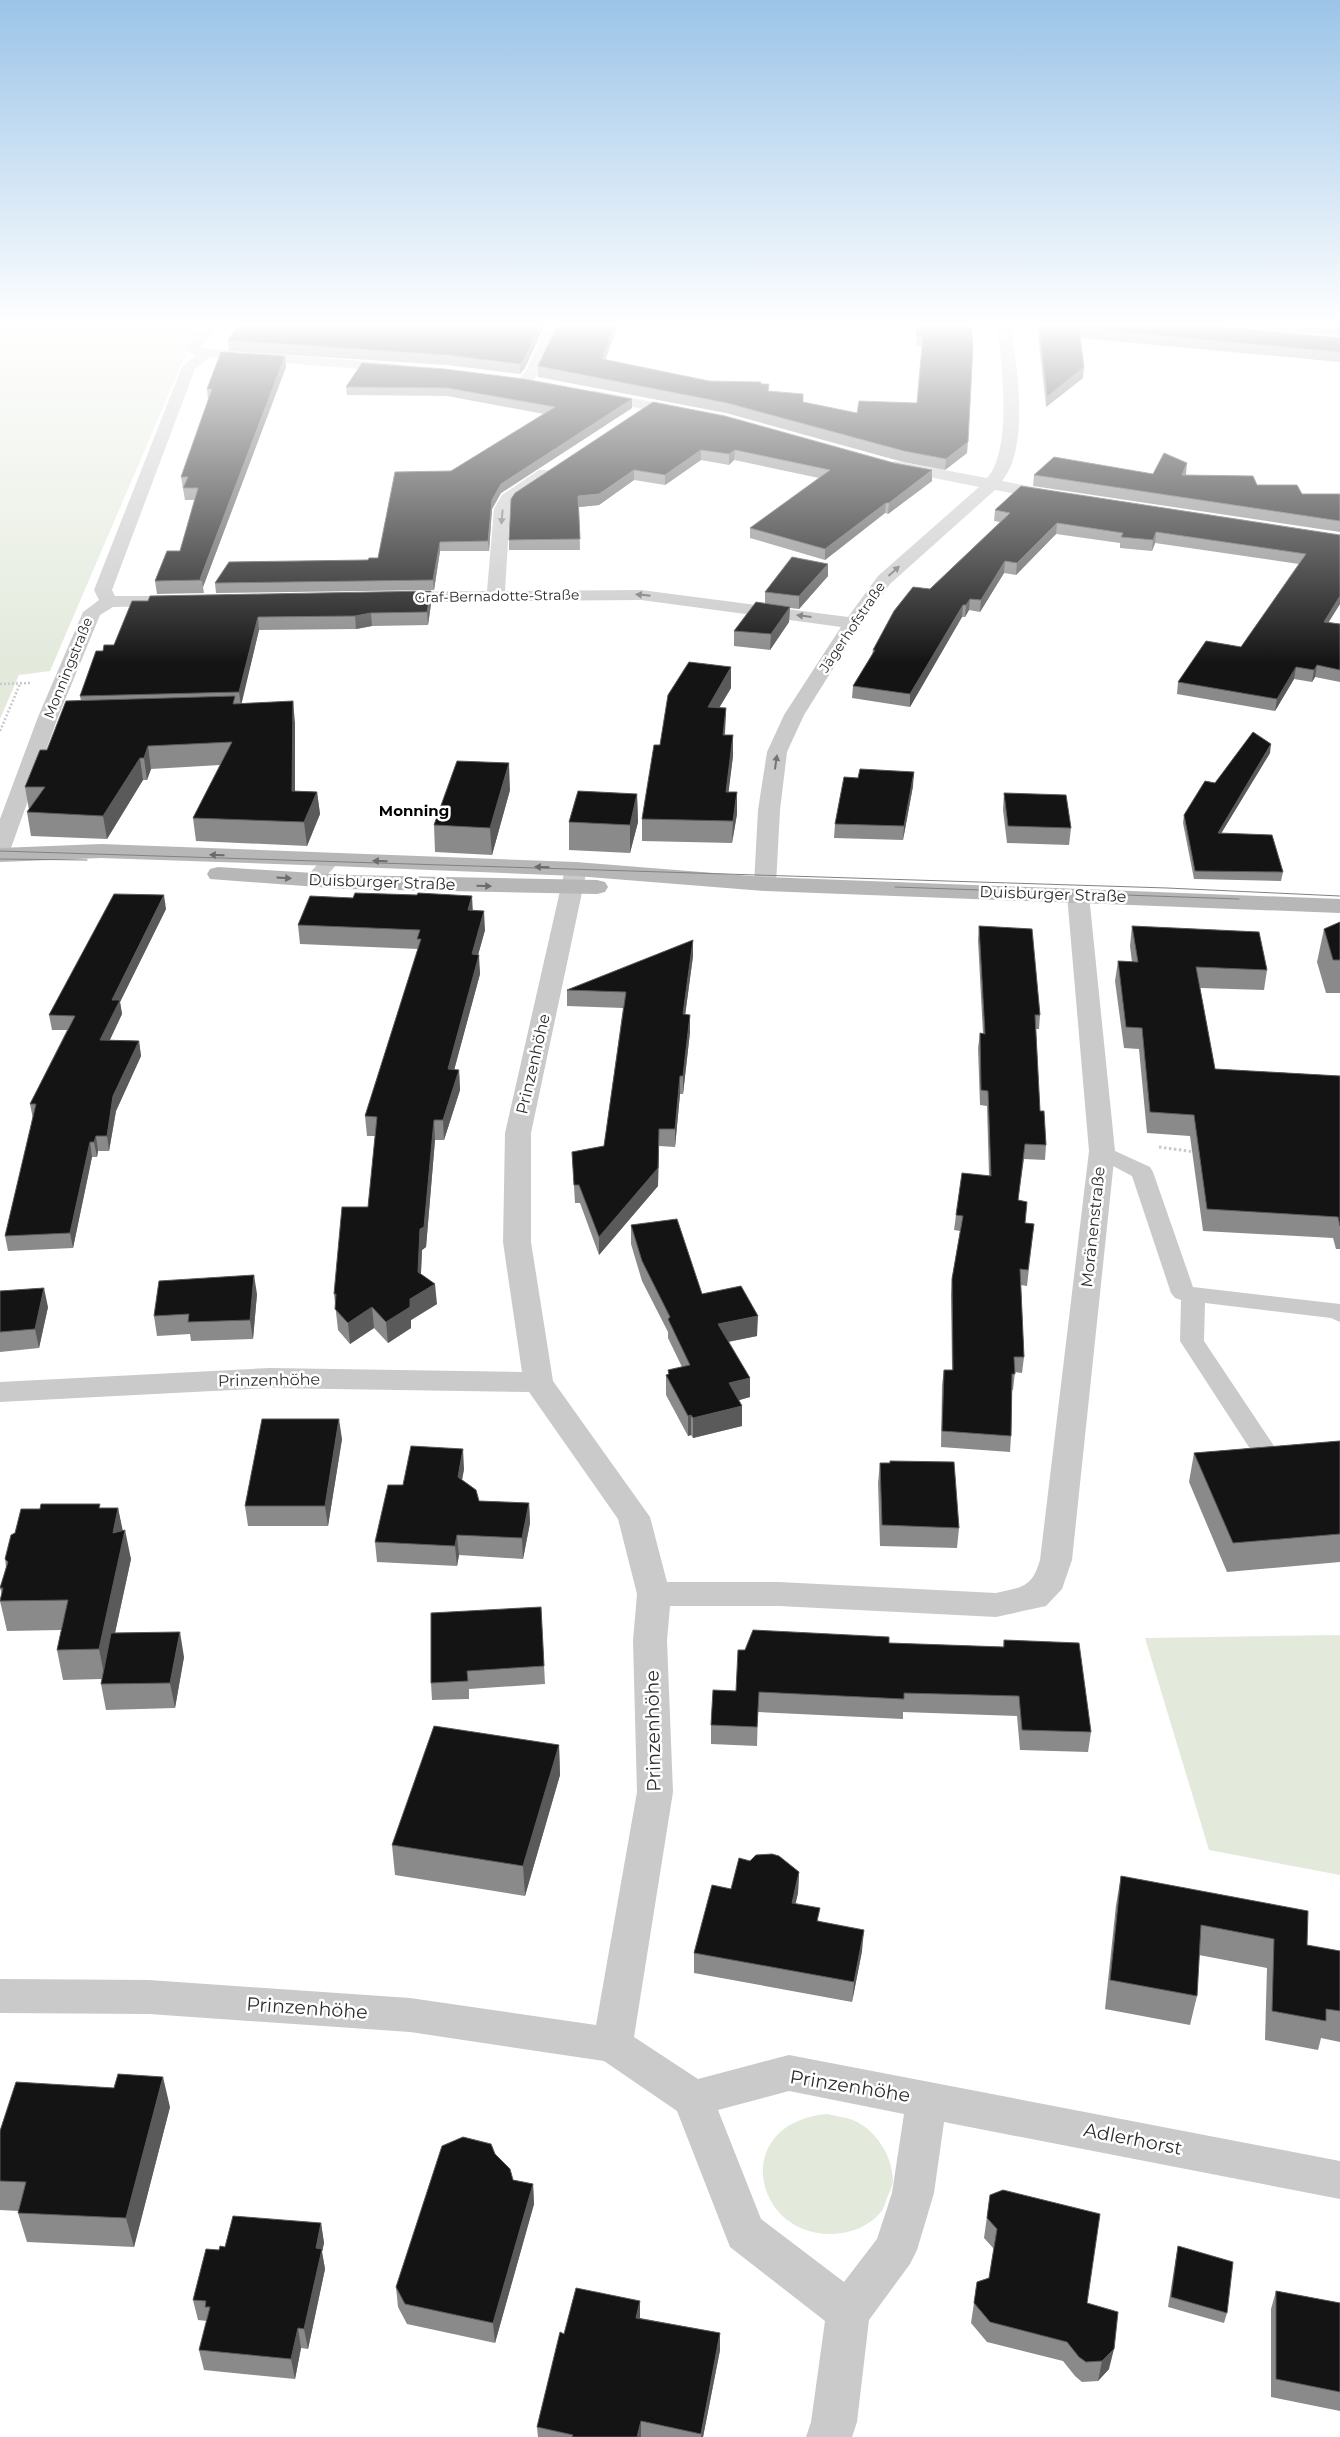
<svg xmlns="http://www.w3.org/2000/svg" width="1340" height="2437" font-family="Montserrat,sans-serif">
	<rect width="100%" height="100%" fill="#fff"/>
	<path fill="#e3eadc" d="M0 322H208L185 356 50 671 19 675 0 719Z
		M1340 1635V1875L1209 1850 1145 1638Z
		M827 2114C835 2116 845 2117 853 2120 876 2130 892 2155 893 2180 893 2186 889 2193 887 2198 885 2203 884 2209 881 2212 869 2226 852 2233 834 2234 753 2238 729 2123 827 2114Z"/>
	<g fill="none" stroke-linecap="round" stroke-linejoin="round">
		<path stroke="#cacaca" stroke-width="2.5" stroke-dasharray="2 2" stroke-linecap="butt" d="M0 684 30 683
			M0 731 20 684"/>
		<path stroke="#cacaca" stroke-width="3" stroke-dasharray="2.5 2.5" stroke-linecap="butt" d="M1159 1147 1195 1152"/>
		<path fill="#cacaca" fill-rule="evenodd" d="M332 854 338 855 341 859 338 863 319 884H307L304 880 307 876 326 855Z
			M1102 1145 1150 1167 1153 1172 1193 1287 1340 1304V1322L1331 1318 1205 1303 1204 1341 1278 1452 1274 1458 1265 1461 1256 1458 1180 1341 1181 1300 1175 1298 1171 1293 1132 1176 1094 1156 1091 1151 1094 1146Z"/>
		<path fill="#cacaca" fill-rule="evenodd" d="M207 322H221L201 348 398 364 405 368 398 372 210 357 195 369 112 590 115 596H168L174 597 177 601 174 605 168 606 113 607 100 615 58 717 11 848 8 853 0 855V819L38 717 83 612 99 600 94 590 182 367 195 356 186 349Z
			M548 322H562L541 370 530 384H520L518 381 527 369Z
			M996 322H1010C1017 364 1030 447 1002 481L1054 491 1060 493 1062 496 1060 499 1054 501 995 490 890 584 861 624 804 715 787 752 780 810 776 884 773 889 765 891 757 889 754 884 758 810 767 752 784 715 841 627 641 600 394 602 388 601 385 597 388 593 394 592 487 591 494 509 502 495 539 470H551L553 473 551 476 514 502 510 509 505 591 641 590 848 617 878 576 979 487 889 469 887 466 889 463 895 461 987 478C1013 450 1002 359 996 322Z
			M596 391 684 408 692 413 684 418 591 398 589 395 591 392Z
			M576 862 584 864 587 869 531 1133V1242L553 1381 650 1517 667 1582H779L996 1593C1022 1587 1032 1588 1040 1560L1089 1151 1067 895 1070 890 1078 888 1086 890 1089 895 1115 1151 1072 1560 1062 1589 1046 1606 996 1617 779 1606H670L667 1641 673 1792 634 2037 698 2079 789 2055 1340 2161V2199L944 2122 934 2193 917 2250 910 2264 869 2320 857 2422 852 2437H806L811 2422 825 2321 730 2247 677 2111 604 2061 410 2032 149 2014 0 2013V1979L149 1980 410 1998 596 2025 637 1792 633 1641 637 1594 618 1519 529 1392 270 1388 0 1402V1382L270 1368 522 1372 503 1242 505 1133 565 869 568 864ZM789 2091 904 2114 892 2193 877 2239 844 2282 761 2219 718 2110Z"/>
		<path fill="#b7b7b7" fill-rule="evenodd" d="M101 844 576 862 765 877 1340 899V913L765 891 576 876 332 866 101 858 0 862V848Z
			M218 867 345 875 597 880 605 882 608 887 605 892 597 894 345 889 210 879 207 874 210 869Z"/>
		<path stroke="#828282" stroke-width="1" d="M0 851 1167 888 1340 896
			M0 859 87 860
			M895 887 1239 899"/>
	</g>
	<path fill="#8a8a8a" d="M240 322H546L525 368 520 374 446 365 229 351 228 340Z
		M559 322H619L605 359 709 381 761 384 768 391 803 402 857 413 917 403 922 346H916L918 322 967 453 945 470 903 462 726 413 538 377V366Z
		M1044 322 1340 338V362L1080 338 1083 378 1046 407 1038 336 1039 327Z
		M1191 322H1340V336Z
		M285 356 286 367 203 587 204 593 157 594 155 581 180 551 195 500H185L181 477 208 400 207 389Z
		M362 363 632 399V408L501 493 492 509 489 551H440L434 590 216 593 215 583 368 560 378 558 451 471 544 414 447 396 347 395 346 387Z
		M653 402 894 463 932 470V481L888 514 885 513 825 560 750 538V528L819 478 734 460 729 465 701 460 665 485 634 480 599 505 579 507 580 550H509V540Z
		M1153 474 1185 475 1257 485 1302 494H1340V532L1033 486 1034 475Z
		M995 510 1340 535V604L1328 622 1340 624V682L1315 677 1312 682 1294 679 1275 711 1177 694 1178 682 1241 647 1299 564 1155 543 1152 551 1120 548V543L1056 534 1016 575 1004 573 980 612 969 610 965 617H962L910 707 852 698 853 686 872 655 873 650 930 589 1000 522 994 521Z
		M828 564V576L799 609 790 608 789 622 770 650 734 646V631L765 604V592Z
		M132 601 431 604 428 625 372 626 356 629 259 630 241 703 295 723V791L317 792 320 814 307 846 196 841 193 818 220 765 151 769 147 780H143L107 839 31 836 27 812 29 810 25 787 47 750 81 701 80 696 103 651 114 645Z
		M731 667V688L719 708H726L725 735 733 756 728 792 737 814 732 843 642 841V819L660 745Z
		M1270 753 1221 833 1283 872 1281 881 1194 879 1183 823 1184 815 1215 783Z
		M913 786 903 840 834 838 835 824Z
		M510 790 492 855 435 852 434 825Z
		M1004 793 1071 828 1069 845 1007 843 1003 810Z
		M637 794 638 822 630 853 569 850V822Z
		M166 909 120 1002 122 1014 110 1040 139 1041 141 1056 116 1111 109 1151H98L97 1157H92L73 1248 8 1251 5 1236 33 1119 30 1104 67 1030H52L49 1015Z
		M473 911 485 930 478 955 480 974 454 1070H459L460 1090 444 1140H435L426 1247 422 1250 421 1274 437 1304 411 1320V1328L388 1343 374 1328 350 1344 338 1330 334 1294 368 1207 375 1136H367L365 1116 418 949 300 944 298 925Z
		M1340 922V993H1326L1317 962 1324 929Z
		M979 926 1040 1015 1039 1029H1036L1040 1111 1046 1145 1045 1160 1024 1159 1018 1200 1025 1223 1034 1224 1027 1286 1021 1285 1024 1357 1022 1373 1015 1372 1013 1390H1012L1011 1436 1010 1452 941 1447 942 1385 944 1370H952L951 1295 952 1279 960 1231 954 1230 956 1215 989 1176 987 1106 980 1105 978 1048 980 1033 983 1034 978 940Z
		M1132 926 1267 970 1264 990 1200 988 1215 1069 1340 1076V1249H1336L1333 1238 1203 1231 1190 1136 1147 1133 1139 1049 1124 1048 1115 981 1118 961 1132 962 1130 946Z
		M693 956 685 1015H690V1032L683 1094H680L675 1147 659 1146 658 1186 599 1255 580 1203H575L572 1152 604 1146 623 1008 567 1006V990Z
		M631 1225 702 1294 757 1336 728 1342 750 1397 739 1400 742 1406V1426L693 1438 691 1435 688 1436 666 1395V1375H668V1370L682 1367 668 1338V1332L642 1281 631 1244Z
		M0 1291 48 1307 39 1348 0 1352Z
		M257 1294 253 1339 191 1341 190 1334 157 1336 154 1316Z
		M342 1439 328 1526H248L245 1506Z
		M1340 1441V1562L1227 1572 1189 1482 1194 1453Z
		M880 1463 959 1528 957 1548 880 1546 878 1483Z
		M464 1469 462 1480 479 1501 529 1503 530 1523 523 1559 459 1555 457 1566 377 1562 375 1542 403 1485Z
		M101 1508H118L122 1530 131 1559 115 1633 184 1657 175 1708 106 1710 101 1684 102 1679 63 1680 57 1650 61 1630 7 1631 0 1601 2 1594 0 1588 6 1567 5 1559Z
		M541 1607 545 1684 469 1689V1699L432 1700 431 1683Z
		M1004 1640 1091 1732 1088 1752 1020 1750 1017 1716 903 1712V1719L758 1712 757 1746 711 1744V1725L736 1691 745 1650 889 1643 1003 1647Z
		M559 1745 560 1775 525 1896 395 1875 392 1845Z
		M750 1861 799 1872 798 1893 795 1904 862 1951 852 2002 694 1973V1953L731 1889Z
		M1121 1876 1307 1945 1340 1951V2042L1321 2038 1318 2050 1265 2040 1267 1968 1199 1955 1197 1996 1190 2025 1105 2009 1116 1905Z
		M170 2107 134 2247 27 2242 18 2213 19 2211 0 2210V2131Z
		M495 2154 513 2180 533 2184 534 2204 495 2343 407 2324 398 2307 396 2287Z
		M990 2195 1087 2303 1109 2369 1098 2381 1082 2382 1075 2376 1063 2361 987 2342 971 2323 974 2303 989 2278 994 2249 984 2238Z
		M321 2223 324 2243 322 2252 325 2269 308 2349 301 2348 295 2379 204 2370 199 2350 207 2321 198 2320 193 2300 219 2250 225 2247Z
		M1178 2246 1227 2313 1224 2323 1168 2307 1176 2257Z
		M1276 2291 1340 2303V2411L1271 2397V2309Z
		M640 2318 720 2333V2350L703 2437H538L537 2427 564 2334Z"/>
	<path fill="#5a5a5a" d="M541 322H546L525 368 520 374V364Z
		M615 322H619L602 369V359Z
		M285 356 286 367 203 587 202 580 200 579Z
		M1084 367 1083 378 1046 407 1047 397Z
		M632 399V408L501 493 492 509 489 551 488 541 492 500 501 484Z
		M968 442 967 453 945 470 946 459Z
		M701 450V460L665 485V475Z
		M735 450 734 460 729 465V454Z
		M1187 463 1186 474 1181 485 1182 475Z
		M634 470V480L599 505 579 507 578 496Z
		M932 470V481L888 514 889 503Z
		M886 503 885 513 825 560V549Z
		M1057 523 1056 534 1016 575 1017 563Z
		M1156 532 1155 543 1152 551 1153 540Z
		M440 542V551L434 590 433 580Z
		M1005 561 1004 573 980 612 981 600Z
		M828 564V576L799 609V596Z
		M431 591V604L428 625 427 612Z
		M1340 596V604L1322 633 1324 622Z
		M970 599 969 610 965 617 966 605Z
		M963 605 962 617 910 707V694Z
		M790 607 789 622 770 650 771 634Z
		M371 613 372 626 356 629 355 616Z
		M258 617 259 630 241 706 239 692Z
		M1317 665 1315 677 1312 682 1314 670Z
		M731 667V688L707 728 708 707Z
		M1296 667 1294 679 1275 711 1277 699Z
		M293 701 295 723V814L292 791Z
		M726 708 725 729 723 756V735Z
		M733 735V756L726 813V792Z
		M1271 744 1270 753 1216 842 1218 833Z
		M148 746 151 769 147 780 144 758Z
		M140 758 143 780 107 839 103 816Z
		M509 763 510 790 492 855 490 828Z
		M914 772 913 786 903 840 904 826Z
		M317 792 320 814 307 846 304 822Z
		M737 792V814L732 843 733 821Z
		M637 794 638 822 630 853V825Z
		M164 895 166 909 120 1002 122 1014 103 1054 100 1040 112 1000Z
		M472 896 473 914 468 910Z
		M484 911 485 930 473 973 472 954Z
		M693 940V956L683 1031V1014Z
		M479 955 480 974 449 1089 448 1069Z
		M690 1015V1032L683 1094V1076Z
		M139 1041 141 1056 116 1111 109 1151 107 1136 113 1096Z
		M459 1070 460 1090 444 1140 443 1120Z
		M680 1076V1094L675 1147V1129Z
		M434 1120 435 1140 426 1247 422 1250 420 1292 435 1284 437 1304 411 1320V1328L388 1343 386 1322 410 1299 418 1272 420 1229Z
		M659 1129 658 1186 599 1255V1237Z
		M96 1136 98 1151 97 1157 94 1142Z
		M90 1142 92 1157 73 1248 70 1233Z
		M254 1275 257 1294 253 1339 250 1320Z
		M44 1288 48 1307 39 1348 35 1329Z
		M372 1307 374 1328 350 1344 348 1323Z
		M758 1316 757 1336 717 1344 718 1324Z
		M750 1378V1397L729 1403V1383Z
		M742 1406V1426L693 1438V1418Z
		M691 1415V1435L688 1436V1416Z
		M339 1419 342 1439 328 1526 325 1506Z
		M463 1449 464 1469 459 1496 458 1477Z
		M529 1503 530 1523 523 1559 522 1538Z
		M118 1508 124 1536 125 1530 131 1559 105 1679 99 1649 113 1533Z
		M457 1535 459 1555 457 1566 455 1546Z
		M180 1632 184 1657 175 1708 170 1683Z
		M559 1745 560 1775 525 1896 523 1866Z
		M799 1872 798 1893 791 1924 792 1903Z
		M864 1930 862 1951 852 2002 854 1982Z
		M163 2077 170 2107 134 2247 126 2218Z
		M533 2184 534 2204 495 2343 493 2323Z
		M321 2223 324 2243 322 2252 325 2269 308 2349 304 2329 316 2248Z
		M640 2301V2318L636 2335V2318Z
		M298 2328 301 2348 295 2379 291 2359Z
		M720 2333V2350L703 2437H701Z
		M1114 2349 1109 2369 1098 2381 1102 2361Z
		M641 2421V2437H637Z"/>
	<path fill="#141414" stroke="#5a5a5a" d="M240 322H541L525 358 520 364 446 355 228 340Z
		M559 322H615L602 359 709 381 761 382V384H769L768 391 803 394V402L857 413 859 401 917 403 923 336H916L918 322H971L973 345 968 442 946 459 904 451 727 403 538 366Z
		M1044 322H1175L1340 338V352L1079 328 1084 367 1047 397 1039 327Z
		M1294 322H1340V326Z
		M221 352 285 356 200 579 202 580 155 581 167 551H180L198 488H183L188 477H181L212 389H207Z
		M362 363 445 369 524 379 632 399 501 484 492 500 488 541 440 542 433 580 215 583 229 562 368 560 369 558H378L395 472 451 471 555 407 447 388 346 387Z
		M653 402 725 416 894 463 932 470 889 503H886L825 549 750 528 830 470 735 450 729 454 701 450 665 475 634 470 599 494 578 496 580 539 509 540 511 499 515 493Z
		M1164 453 1187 463 1182 475 1253 476 1257 485H1297L1302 494H1340V521L1034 475 1054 457 1153 474Z
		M1021 486 1340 535V596L1324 622 1340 624V670L1317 665 1314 670 1296 667 1277 699 1178 682 1206 641 1241 647 1306 554 1156 532 1153 540 1121 537 1123 533 1057 523 1017 563 1005 561 981 600 970 599 966 605H963L910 694 853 686 875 650H873L894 611 913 587 930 589 1010 513 995 510Z
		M792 557 828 564 799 596 765 592Z
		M431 591 427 612 371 613 355 616 258 617 239 692 80 696 96 651H103L104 645H114L132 601H148L150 596Z
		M756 602 790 607 771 634 734 631Z
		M689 662 731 667 708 707 726 708 723 735H733L726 792H737L733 821 642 819 654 745H660L668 695Z
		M235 696 233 704 293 701 292 791 317 792 304 822 193 818 232 742 148 746 144 758H140L103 816 27 812 45 787H25L40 750H47L66 701Z
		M1253 732 1271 744 1218 833 1272 835 1283 872 1195 871 1184 815 1205 781 1215 783Z
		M457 761 509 763 490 828 434 825Z
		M860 769 914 772 904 826 835 824 844 777 858 778Z
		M578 791 637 794 630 825 569 822Z
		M1004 793 1066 795 1071 828 1008 826Z
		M355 893 417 895 418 893 472 896 468 910 484 911 472 954 479 955 448 1069 459 1070 443 1120H434L424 1227 420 1229 418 1272 435 1284 410 1299V1307L386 1322 372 1307 348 1323 335 1309 336 1294H334L342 1207H368L377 1117 365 1116 421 939H417L420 930 298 925 310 896 353 898Z
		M114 894 164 895 112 1000H120L100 1040 139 1041 113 1096 107 1136H96L94 1142H90L70 1233 5 1236 36 1104H30L75 1016 49 1015Z
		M1340 922V960H1333L1324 929Z
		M979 926 1032 929 1040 1015H1035L1040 1111H1044L1046 1145 1025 1144 1018 1200 1027 1202 1025 1223 1034 1224 1028 1270 1020 1269 1024 1357H1014L1015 1374H1012L1011 1436 942 1431 944 1370H953L952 1279 963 1216 956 1215 962 1173 991 1176 988 1091 981 1090 980 1033 985 1034Z
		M1132 926 1259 932 1267 970 1196 967 1215 1069 1340 1076V1226L1338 1217 1207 1209 1194 1115 1150 1112 1142 1028 1126 1027 1118 961 1138 962Z
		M693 940 683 1014 690 1015 683 1076H680L675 1129H659L658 1168 599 1237 579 1185H574L572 1152 604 1146 626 992 567 990Z
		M677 1219 702 1294 741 1286 758 1316 718 1324 750 1378 729 1383 742 1406 693 1418 691 1415 688 1416 666 1375 669 1374 668 1370 690 1365 668 1319 670 1317 642 1261 631 1225Z
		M254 1275 250 1320 188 1322 189 1314 154 1316 159 1281Z
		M44 1288 35 1329 0 1332V1291Z
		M262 1419H339L325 1506H245Z
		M1340 1441V1534L1233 1543 1194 1453Z
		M411 1446 463 1449 458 1477 476 1490 479 1501 529 1503 522 1538 457 1535 455 1546 375 1542 388 1485H403Z
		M890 1461 954 1462 959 1528 882 1525 880 1463H890Z
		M41 1504H100L99 1508H118L113 1533 125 1530 99 1649 57 1650 68 1600 0 1601 3 1588H0L8 1562 5 1559 11 1535 15 1533 21 1509H40Z
		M541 1607 544 1666 467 1671 468 1681 431 1683V1613Z
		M753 1630 889 1637V1643L1004 1647V1640L1079 1643 1091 1732 1022 1730 1019 1696 904 1693V1699L759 1692 757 1727 711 1725 713 1690 736 1691 738 1650H745Z
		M180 1632 170 1683 101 1684 111 1633Z
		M434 1726 559 1745 523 1866 392 1845Z
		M772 1854 779 1856 799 1872 792 1903 820 1908 817 1921 864 1930 854 1982 694 1953 712 1885 731 1889 739 1858 750 1861 756 1855Z
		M1121 1876 1308 1911 1307 1945 1340 1951V2011L1326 2009V2021L1272 2011 1274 1939 1201 1925 1197 1996 1110 1980Z
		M118 2074 163 2077 126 2218 18 2213 26 2182 0 2181V2131L16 2082 114 2088Z
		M463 2137 491 2144 495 2154 510 2169 513 2180 533 2184 493 2323 405 2304 396 2287 442 2146Z
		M1003 2190 1100 2214 1087 2303 1118 2312 1114 2349 1102 2361 1086 2362 1079 2357 1067 2342 990 2322 974 2303 977 2282 989 2278 997 2229 987 2218 990 2195Z
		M233 2216 321 2223 316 2248 322 2249 304 2329 298 2328 291 2359 199 2350 210 2307H205L206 2301 193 2300 206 2249 219 2250 220 2246 225 2247Z
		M1178 2246 1233 2262 1227 2313 1171 2297Z
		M576 2288 640 2301 636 2318 720 2333 701 2434 641 2421 637 2437H572L573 2435 537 2427 560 2332 564 2334Z
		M1276 2291 1340 2303V2392L1276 2379Z"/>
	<defs><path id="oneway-solid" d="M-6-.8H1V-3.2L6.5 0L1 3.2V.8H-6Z" transform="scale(1.25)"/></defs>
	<g fill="#747474">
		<use href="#oneway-solid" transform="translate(502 517) rotate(95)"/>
		<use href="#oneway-solid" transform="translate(894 571) rotate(-42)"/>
		<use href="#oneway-solid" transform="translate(643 595) rotate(-174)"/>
		<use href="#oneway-solid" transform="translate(804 616) rotate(-173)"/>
		<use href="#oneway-solid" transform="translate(776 762) rotate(-82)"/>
	</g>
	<g fill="#6b6b6b">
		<use href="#oneway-solid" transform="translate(217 855) rotate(-178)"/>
		<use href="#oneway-solid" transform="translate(380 861) rotate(-178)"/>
		<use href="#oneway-solid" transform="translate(542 867) rotate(-178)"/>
		<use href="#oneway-solid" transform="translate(284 878) rotate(4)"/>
		<use href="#oneway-solid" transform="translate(484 886) rotate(1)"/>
	</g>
	<linearGradient id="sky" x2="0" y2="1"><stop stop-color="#9bc4e8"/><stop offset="0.49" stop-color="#fff"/><stop offset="1" stop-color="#fff" stop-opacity="0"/></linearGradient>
	<rect width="1340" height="663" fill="url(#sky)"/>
	<g text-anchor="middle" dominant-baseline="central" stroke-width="5" stroke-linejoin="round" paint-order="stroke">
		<g font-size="14" fill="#2d2d2d" stroke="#fff">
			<text transform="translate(497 596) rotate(-1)">Graf-Bernadotte-Straße</text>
			<text transform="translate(852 627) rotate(-56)">Jägerhofstraße</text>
			<text transform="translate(68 668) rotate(-68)">Monningstraße</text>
		</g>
		<g font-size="15" font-weight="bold" fill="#000" stroke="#fff">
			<text x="414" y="810">Monning</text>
		</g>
		<g font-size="16" fill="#2d2d2d" stroke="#fff">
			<text transform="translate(382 882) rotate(2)">Duisburger Straße</text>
			<text transform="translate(1053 894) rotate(2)">Duisburger Straße</text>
			<text transform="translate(533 1064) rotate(-77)">Prinzenhöhe</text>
			<text transform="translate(1093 1227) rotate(-84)">Moränenstraße</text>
			<text transform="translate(269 1380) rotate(-1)">Prinzenhöhe</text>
		</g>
		<g font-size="19" fill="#2d2d2d" stroke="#fff">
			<text transform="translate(653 1731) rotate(-91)">Prinzenhöhe</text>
			<text transform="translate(307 2008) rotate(4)">Prinzenhöhe</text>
			<text transform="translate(850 2086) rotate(9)">Prinzenhöhe</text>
			<text transform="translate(1133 2139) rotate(11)">Adlerhorst</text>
		</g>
	</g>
</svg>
